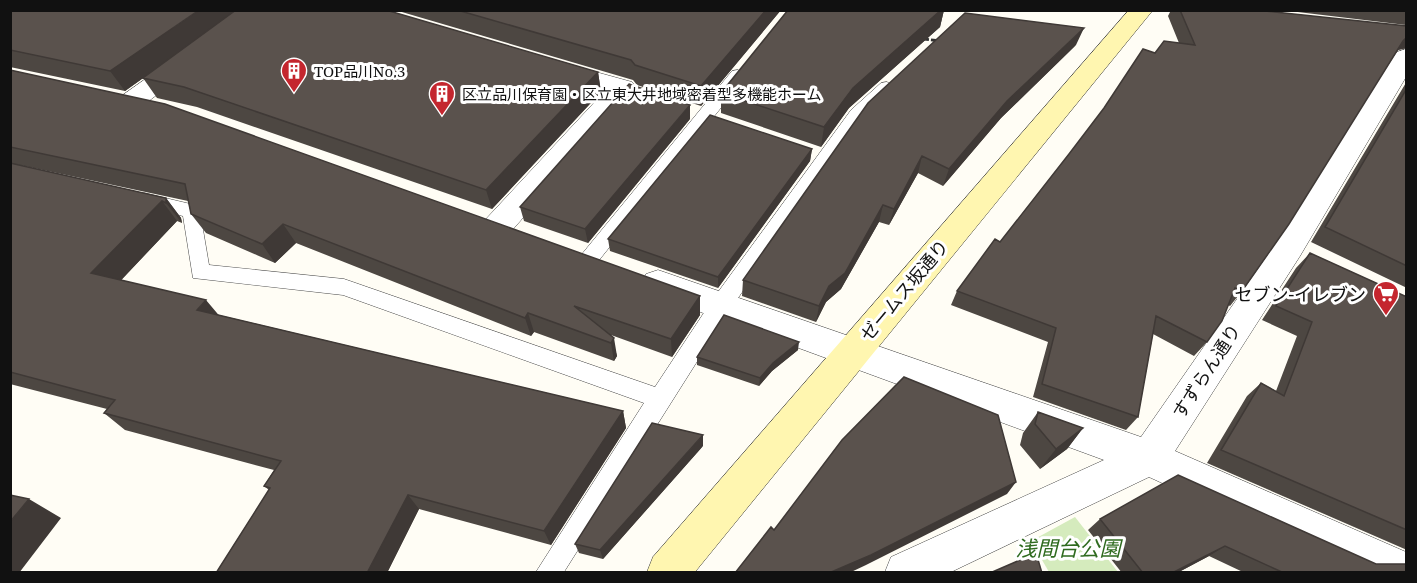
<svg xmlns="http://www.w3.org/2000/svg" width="1417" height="583" font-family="'Noto Serif','Noto Sans JP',serif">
	<rect width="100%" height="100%" fill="#fffdf5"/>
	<path fill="#d5ebbd" d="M1075 517 1118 572H1049L1031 541Z"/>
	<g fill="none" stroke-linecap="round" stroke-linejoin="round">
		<defs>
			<path id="lane" d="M738 70 746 75 744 79 596 264 589 267 582 264 579 259 582 254 732 71Z
				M887 82 895 87 863 118 729 311 564 572H536L644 403 343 295 193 278 183 216 137 205 134 200 137 195 144 193 199 206 209 265 344 279 655 387 713 299 851 110 881 83Z"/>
			<path id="street" d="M243 10H270L138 109 129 111 120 109 116 103 120 97Z
				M1406 49V77L1300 256 1175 451 1406 552V572H1357L1149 477 951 572H885L891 557 1104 460 646 292 642 283 646 274 658 270 1141 437 1278 240 1393 57 1397 52Z
				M556 61 632 82 636 88 508 235 497 238 486 235 482 227 486 219 605 91 547 74 543 69 547 64Z"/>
			<path id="secondary" d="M1129 10H1153L695 572H647L653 557Z"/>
		</defs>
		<use href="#lane" stroke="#444" stroke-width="1"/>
		<use href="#street" stroke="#444" stroke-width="1"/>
		<use href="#secondary" stroke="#333" stroke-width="1"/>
		<path stroke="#333" stroke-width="3" stroke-dasharray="5 2" stroke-linecap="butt" d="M924 39 940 41"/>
		<use href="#lane" fill="#fff" fill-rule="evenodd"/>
		<use href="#street" fill="#fff" fill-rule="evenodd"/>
		<use href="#secondary" fill="#fff6b0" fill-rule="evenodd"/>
	</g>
	<path fill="#4d4742" d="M10 10 598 72 601 92 492 209 197 107 157 98 143 78 167 61 125 91 10 67Z
		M395 10H781L701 106 637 85 633 80Z
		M788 10H944L940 27 849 108 821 147 721 113V93Z
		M1171 10H1255L1406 26V25L1281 10H1407V48L1398 50 1242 291 1230 306 1228 305 1207 342 1194 356 1153 334 1138 417 1126 430 1033 397 1048 342 951 305 957 291 1000 242 1155 53 1179 43 1168 16Z
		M1076 45 1001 118 943 186 918 173 889 225 879 222 841 289 826 302 816 322 742 296 743 280Z
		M10 70 700 296V315L672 357 611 335 617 356 614 361 534 332 531 336 296 243 275 263 206 233 191 214 188 201 10 163Z
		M1407 81V288L1311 242Z
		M690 119 588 243 524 221 520 207Z
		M812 149 810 161 718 288 610 251 608 239Z
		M10 163 166 198 181 218 182 223 177 221 121 280 219 315 623 411 626 428 551 545 419 509 387 573H216L269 490 264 486 274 470 125 430 104 413 107 409 10 384Z
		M1310 253 1407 297V550L1207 463 1247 396 1261 383 1276 391 1297 336 1262 320 1296 268Z
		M798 350 772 371 759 386 697 365V357Z
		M1038 412 1083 428 1067 449 1040 469 1020 445 1023 433Z
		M703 446 603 559 579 553 575 544Z
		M1100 519 1376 564 1407 573H1245L1209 556 1177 573H1122L1088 530Z"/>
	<path fill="#3f3936" d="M199 10H238L125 91 110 71Z
		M766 10H781L701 106V86Z
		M941 10H944L940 27 849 108 821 147 824 127 853 88Z
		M1084 28 1076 45 1001 118 943 186 949 169 1007 101Z
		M1407 37V48L1397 50Z
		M598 72 601 92 492 209 486 190Z
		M690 105V119L588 243 585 229Z
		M812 149 810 161 718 288V277Z
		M922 156 918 173 889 225 894 209Z
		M166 198 181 218 182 223 166 203Z
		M162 201 177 221 110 292 91 273Z
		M883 205 879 222 841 289 826 302 816 322 819 306 829 286Z
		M283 224 296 243 275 263 262 244Z
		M700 296V315L672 357 671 339Z
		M206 300 222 319 197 310Z
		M528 313 534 332 531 336 525 318Z
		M614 338 617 356 614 361 611 343Z
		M799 342 798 350 772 371 759 386 760 378 773 363Z
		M623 411 626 428 551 545 544 531Z
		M1083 428 1067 449 1040 469 1056 449Z
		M703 435V446L603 559 600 550Z
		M1016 482 1007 494 866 565 849 573H829Z
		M408 495 419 509 387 573H367Z
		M29 499 61 518 19 573H10V522Z
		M1225 546 1209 556 1177 573H1172Z"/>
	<path fill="#5a524d" stroke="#3f3936" stroke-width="1.5" d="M10 10H199L110 71 10 50Z
		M236 10H386L598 72 486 190 184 87 143 78Z
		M457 10H766L701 86 635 65 631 60Z
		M788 10H941L853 88 824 127 721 93Z
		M1180 10H1255L1407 26V37L1403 41 1289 224 1242 291 1235 288 1222 321 1207 342 1156 316 1138 417 1042 384 1056 328 957 291 995 239 1000 242 1069 154 1104 108 1143 49 1155 53 1164 41 1195 45Z
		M965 13 1084 28 1007 101 949 169 922 156 894 209 883 205 845 273 829 286 819 306 743 280 868 103Z
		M10 70 165 104 700 296 671 339 574 306 614 338 611 343 528 313 525 318 283 224 262 244 191 214 185 184 10 147Z
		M629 84 690 105 585 229 520 207Z
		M1407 88V266L1325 227Z
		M710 115 812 149 718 277 608 239Z
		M10 163 166 198V203L162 201 91 273 206 300 197 310 623 411 544 531 408 495 367 573H216L270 488 264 486 281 461 104 413 115 400 10 372Z
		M1310 253 1407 297V530L1221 450 1261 383 1284 396 1312 322 1276 306Z
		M724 315 799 342 773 363 760 378 697 357Z
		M904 377 998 415 1016 482 871 555 829 573H735L771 527 774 530 842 440Z
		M1038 412 1083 428 1056 449 1035 424Z
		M652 423 703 435 600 550 575 544Z
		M1178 475 1376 564H1407V573H1284L1225 546 1172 573H1143L1100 519Z
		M10 495 29 499 10 522Z
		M1036 553 1042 573H990Z"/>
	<defs>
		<symbol id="building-pin" viewBox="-11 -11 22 30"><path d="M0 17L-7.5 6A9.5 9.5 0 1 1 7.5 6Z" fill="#c4262e" stroke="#fff"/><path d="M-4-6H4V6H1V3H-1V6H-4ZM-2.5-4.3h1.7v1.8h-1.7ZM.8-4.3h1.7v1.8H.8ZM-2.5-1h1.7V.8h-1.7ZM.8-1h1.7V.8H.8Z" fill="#fff"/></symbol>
		<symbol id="supermarket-pin" viewBox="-11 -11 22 30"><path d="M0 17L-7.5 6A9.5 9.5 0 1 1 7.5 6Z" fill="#c4262e" stroke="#fff"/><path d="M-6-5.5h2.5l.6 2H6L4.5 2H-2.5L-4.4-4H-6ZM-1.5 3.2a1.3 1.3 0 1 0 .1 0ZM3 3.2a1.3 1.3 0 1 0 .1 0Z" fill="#fff"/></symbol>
	</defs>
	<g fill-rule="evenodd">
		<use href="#building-pin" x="279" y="56" width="30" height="40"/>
		<use href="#building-pin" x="427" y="79" width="30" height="40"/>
		<use href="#supermarket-pin" x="1371" y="279" width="30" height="40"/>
	</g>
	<g text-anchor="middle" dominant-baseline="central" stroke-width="6" stroke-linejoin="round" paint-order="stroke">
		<g font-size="15" fill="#111" stroke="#fff" text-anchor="start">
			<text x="314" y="71">TOP品川No.3</text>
			<text x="462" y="94">区立品川保育園・区立東大井地域密着型多機能ホーム</text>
		</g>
		<g font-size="18" fill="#111" stroke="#fff">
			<text transform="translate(904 290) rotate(-50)">ゼームス坂通り</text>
			<text transform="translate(1206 371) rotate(-57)">すずらん通り</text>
		</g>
		<g font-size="18" fill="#111" stroke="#fff" text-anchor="end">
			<text x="1366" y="294">セブン-イレブン</text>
		</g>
		<g font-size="21" font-style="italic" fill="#2f6b1f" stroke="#fff">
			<text x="1068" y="548">浅間台公園</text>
		</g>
	</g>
	<rect width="1417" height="583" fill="none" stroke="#111111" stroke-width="24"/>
</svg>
